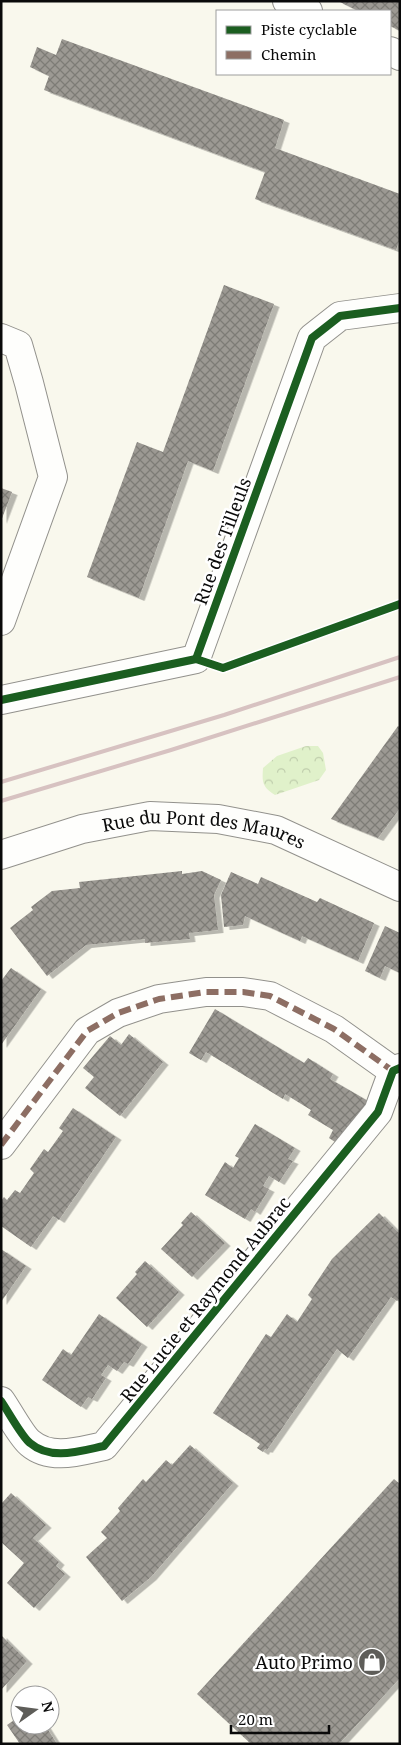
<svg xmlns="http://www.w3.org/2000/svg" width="401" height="1745" font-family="'Noto Serif',serif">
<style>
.park{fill:url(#park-crowns)}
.building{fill:url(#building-cross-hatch);filter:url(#shadow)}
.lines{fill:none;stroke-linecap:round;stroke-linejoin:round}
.minor-casing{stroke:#92918c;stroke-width:30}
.minor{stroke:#fefefc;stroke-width:28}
.rail{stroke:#d7c2c1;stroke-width:4}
.quiet{stroke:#8d6e63;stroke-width:6;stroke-dasharray:12 6;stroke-linecap:butt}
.cycleway-casing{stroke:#fff;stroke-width:11}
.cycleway{stroke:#1b5e20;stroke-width:8}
.labels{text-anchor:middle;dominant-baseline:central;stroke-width:5;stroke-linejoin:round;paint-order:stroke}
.street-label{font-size:18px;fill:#0a0a0a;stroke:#fff}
.poi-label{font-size:18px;fill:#0a0a0a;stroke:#fff;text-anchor:end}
</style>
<defs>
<pattern id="park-crowns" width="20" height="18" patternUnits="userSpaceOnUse" patternTransform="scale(1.25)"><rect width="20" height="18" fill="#e0f1ca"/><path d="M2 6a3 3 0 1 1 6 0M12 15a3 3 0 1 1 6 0" fill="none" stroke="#bfcdac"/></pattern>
<pattern id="building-cross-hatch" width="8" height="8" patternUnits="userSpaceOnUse" patternTransform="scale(1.25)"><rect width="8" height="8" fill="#9c9993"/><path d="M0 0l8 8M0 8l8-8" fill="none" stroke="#7d7b76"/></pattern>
<filter id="shadow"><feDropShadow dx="5.5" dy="3" stdDeviation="0" flood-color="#0004"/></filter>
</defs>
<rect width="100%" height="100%" fill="#f9f8ed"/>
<path class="park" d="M306 746H318L323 753 326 770 319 780 275 795C262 787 262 782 263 768L277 756Z"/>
<g class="building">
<polygon points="338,1 400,1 400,31 390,26 390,11 358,11"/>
<polygon points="62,39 284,120 275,148 400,194 400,239 396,250 255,199 265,172 44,90 49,76 30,67 37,47 56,55"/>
<polygon points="224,285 274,304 213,471 188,461 139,598 87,577 137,442 163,452"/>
<polygon points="1,488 12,492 1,521"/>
<polygon points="398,726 400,727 400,808 378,838 331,819"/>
<polygon points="182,871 182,874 202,871 221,880 214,895 218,930 189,933 190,939 145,943 145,939 86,945 47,976 10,928 33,910 31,907 52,891 80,888 79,882"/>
<polygon points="231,872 258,884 261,877 317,902 320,898 374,923 358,961 302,936 300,941 245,916 243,925 224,927 221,895"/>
<polygon points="385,926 400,933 400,973 385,966 380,978 365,971"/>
<polygon points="11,968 41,989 1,1045 1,981"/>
<polygon points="215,1009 304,1063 308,1058 333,1074 330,1079 368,1101 341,1146 329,1138 333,1130 308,1115 311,1110 285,1094 283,1099 206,1052 201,1060 189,1053"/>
<polygon points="129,1034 163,1062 120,1116 85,1088 94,1077 83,1068 110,1036 121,1045"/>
<polygon points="73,1108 116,1137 59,1220 53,1216 31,1247 1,1226 1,1201 4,1197 7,1200 15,1190 20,1193 34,1173 30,1169 44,1149 48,1152 63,1131 59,1128"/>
<polygon points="255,1124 295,1148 288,1159 293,1161 279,1182 269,1176 263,1186 269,1189 255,1212 251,1209 245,1219 205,1195 225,1162 233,1168 239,1158 235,1156"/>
<polygon points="191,1212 225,1243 192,1277 161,1249 183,1225 181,1223"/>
<polygon points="379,1213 400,1234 400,1298 397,1301 391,1297 348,1358 337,1349 267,1450 265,1449 263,1452 257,1448 260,1444 213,1413 266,1334 271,1337 287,1314 297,1322 312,1299 308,1295 332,1259"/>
<polygon points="1,1249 26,1266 1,1302"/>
<polygon points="145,1261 179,1292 147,1327 116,1298 137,1274 135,1272"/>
<polygon points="99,1314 142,1344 128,1364 124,1362 117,1371 108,1365 101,1375 106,1378 92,1399 88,1397 81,1407 42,1380 63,1349 71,1355"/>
<polygon points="190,1445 233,1483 151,1577 122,1601 86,1557 107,1538 101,1532 120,1511 118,1508 143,1479 146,1482 166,1460 172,1465"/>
<polygon points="394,1479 400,1484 400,1678 339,1744 251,1744 197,1694"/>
<polygon points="11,1493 46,1525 33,1538 59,1562 56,1566 65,1574 34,1608 7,1583 24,1563 1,1542 1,1504"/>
<polygon points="1,1635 27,1661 1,1690"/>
<polygon points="20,1716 20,1725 45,1725 57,1744 20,1744 7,1725"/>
</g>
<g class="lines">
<g class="minor-casing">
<g id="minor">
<polyline points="287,1 308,11"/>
<polyline points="390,51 400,56"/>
<polyline points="1,338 18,345 29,383 53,477 1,621"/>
<polyline points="1,700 196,659 312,338 340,316 400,308"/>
<path id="s1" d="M1 855 82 829 150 816 218 819 276 830 400 887"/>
<polyline points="1,1145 87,1031 118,1013 159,999 206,992 243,992 270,996 334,1029 393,1071"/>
<path d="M1 1401C8 1411 22 1437 30 1443 51 1461 80 1451 104 1446L378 1112 393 1071 400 1068"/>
</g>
</g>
<use href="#minor" class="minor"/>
<g class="rail">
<polyline points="1,782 224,715 400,657"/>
<polyline points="1,801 171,750 400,677"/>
</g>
<polyline class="quiet" points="1,1145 87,1031 118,1013 159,999 206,992 243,992 270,996 334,1029 393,1071 391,1075"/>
<g class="cycleway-casing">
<g id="cycleway">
<polyline points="196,659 312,338 340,316 400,308"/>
<polyline points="196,659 223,668 400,604"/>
<polyline points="1,700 196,659"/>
<path d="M1 1401C8 1411 22 1437 30 1443 51 1461 80 1451 104 1446L378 1112 393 1071 400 1068"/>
</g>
</g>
<use href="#cycleway" class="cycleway"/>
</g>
<defs>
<g id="shop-disc" transform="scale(1.4375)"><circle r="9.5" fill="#5e5d59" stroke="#fff"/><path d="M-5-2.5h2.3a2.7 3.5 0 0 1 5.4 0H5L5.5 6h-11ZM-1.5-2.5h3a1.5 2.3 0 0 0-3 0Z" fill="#fff"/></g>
</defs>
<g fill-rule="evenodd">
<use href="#shop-disc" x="372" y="1662"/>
</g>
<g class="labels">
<g class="street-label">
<text transform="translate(222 541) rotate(-70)">Rue des Tilleuls</text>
<text stroke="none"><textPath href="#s1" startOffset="209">Rue du Pont des Maures</textPath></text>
<text transform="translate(205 1299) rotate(-51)">Rue Lucie et Raymond Aubrac</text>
</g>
<g class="poi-label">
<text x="353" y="1662">Auto Primo</text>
</g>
</g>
<rect width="401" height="1745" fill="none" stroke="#0a0a0a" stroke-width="5"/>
<rect x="216" y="10" width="175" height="65" fill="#ffffff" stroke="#9d9d9d"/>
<rect x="226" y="26" width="25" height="8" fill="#1b5e20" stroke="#9d9d9d"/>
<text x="261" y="35" font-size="15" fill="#0a0a0a">Piste cyclable</text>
<rect x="226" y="51" width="25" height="8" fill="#8d6e63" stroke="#9d9d9d"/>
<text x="261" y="60" font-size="15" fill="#0a0a0a">Chemin</text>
<g transform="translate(35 1710) rotate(76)"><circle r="24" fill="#ffffff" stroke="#9d9d9d"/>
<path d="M0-4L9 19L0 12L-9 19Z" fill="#5e5d59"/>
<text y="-8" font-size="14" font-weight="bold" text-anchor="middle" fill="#0a0a0a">N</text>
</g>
<path d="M231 1725v8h98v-8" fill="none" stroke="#0a0a0a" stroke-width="2.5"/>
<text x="238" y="1725" font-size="15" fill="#0a0a0a" stroke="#ffffff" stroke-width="4" paint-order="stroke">20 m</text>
</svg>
